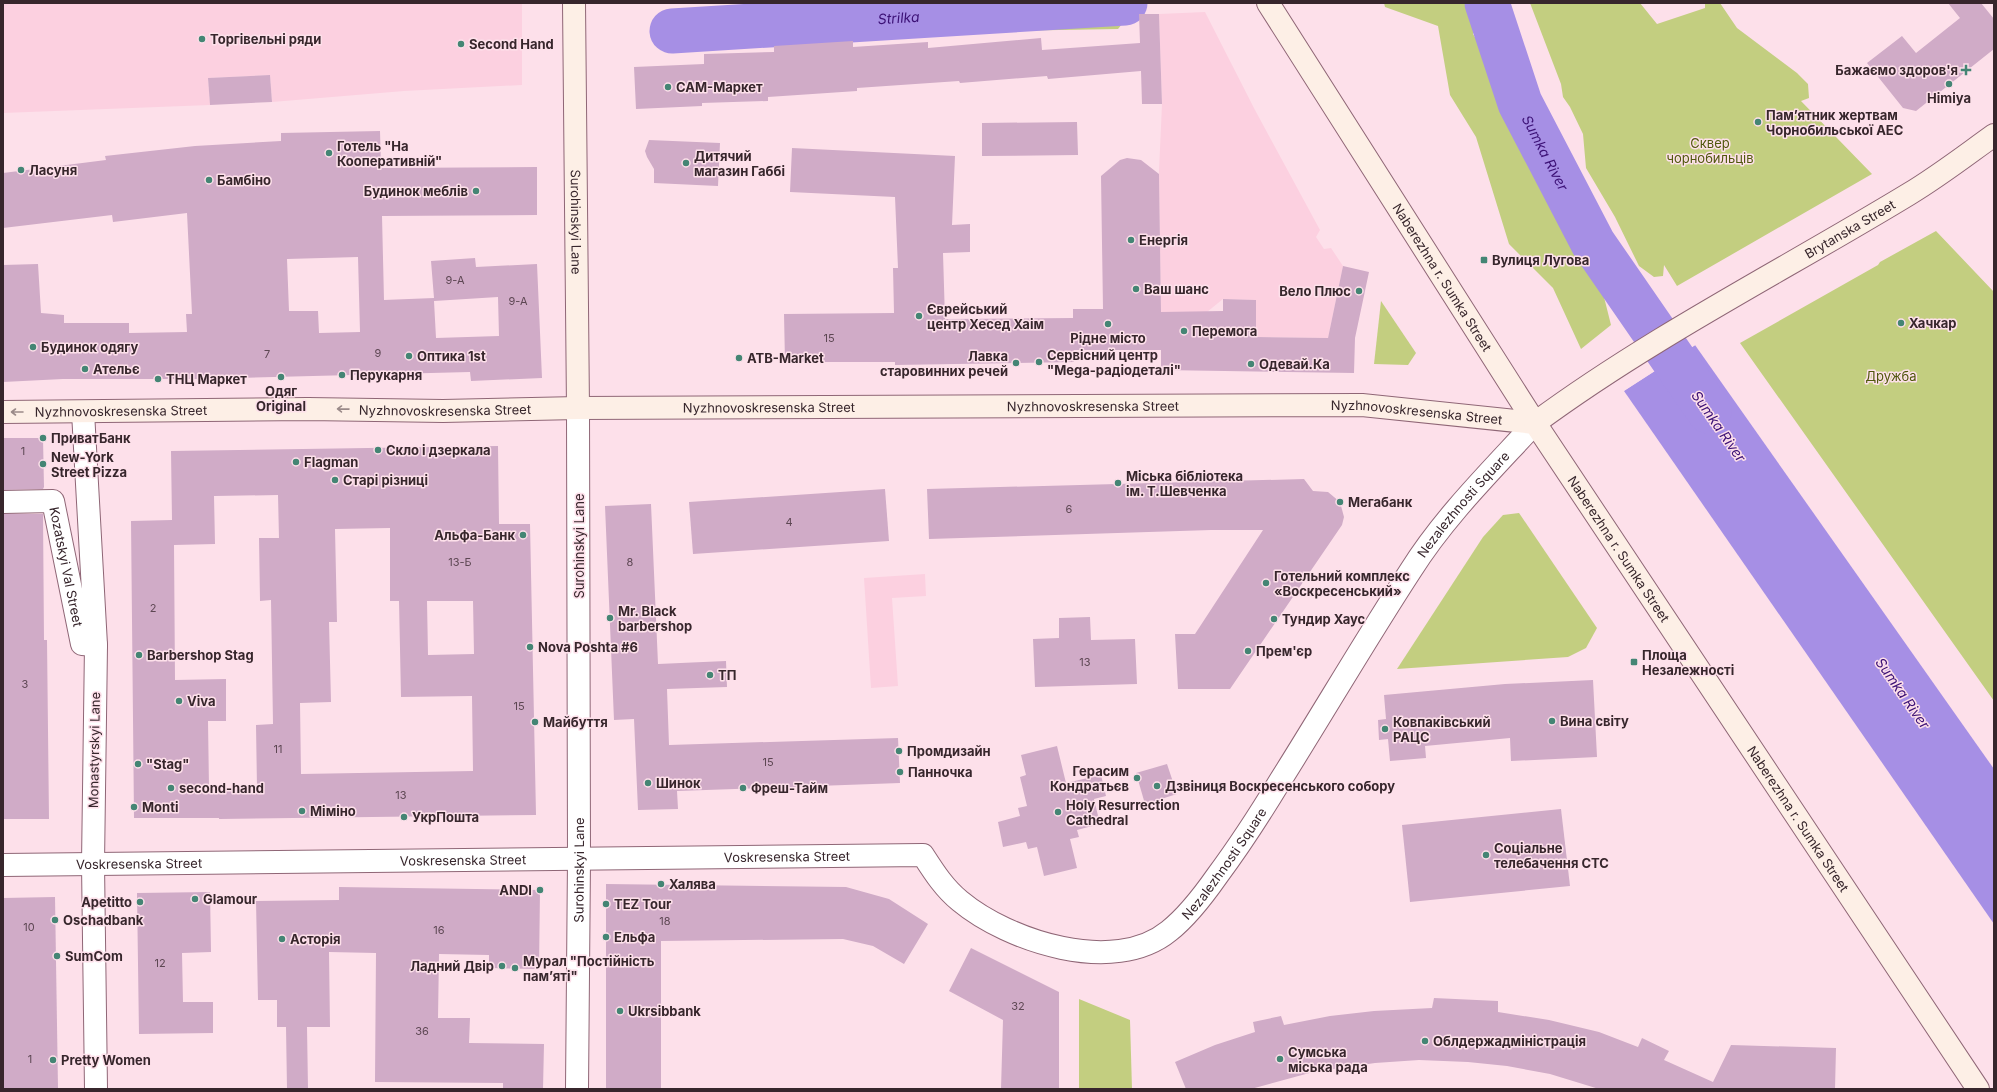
<svg xmlns="http://www.w3.org/2000/svg" width="1997" height="1092" font-family="Inter,sans-serif">
<style>
.built{fill:#fcd0e0}
.green{fill:#c3ce80}
.water{fill:#a68fe5}
.pier{fill:#fde0ea}
.lines{fill:none;stroke-linecap:round;stroke-linejoin:round}
.river{stroke:#a68fe5;stroke-width:45}
.building{fill:#d0abc7;fill-rule:evenodd}
.street-casing{stroke:#8f6676;stroke-width:24}
.secondary-casing{stroke:#8f6676;stroke-width:24}
.street{stroke:#fff;stroke-width:22}
.secondary{stroke:#fdefe6;stroke-width:22}
.oneway{stroke:#9a8a89}
.poi-dot{fill:#448574;stroke:#fde0ea;stroke-width:1.5}
.labels{text-anchor:middle;dominant-baseline:central;stroke-width:3;stroke-linejoin:round;paint-order:stroke}
.number-label{font-size:11px;fill:#5d4753}
.poi-label{font-size:13px;font-weight:bold;fill:#37262c;stroke:#fde0ea;text-anchor:start}
.park-label{font-size:13px;fill:#50570d;stroke:#fde0ea}
.street-label{font-size:13px;fill:#37262c;stroke:#fde0ea}
.water-label{font-size:14px;font-style:italic;fill:#3c1176;stroke:#fde0ea}
</style>
<rect width="100%" height="100%" fill="#fde0ea"/>
<g class="built">
<polygon points="3,3 522,3 522,85 404,91 272,102 270,75 208,78 210,105 3,113"/>
<polygon points="1205,12 1255,110 1320,230 1316,237 1324,249 1331,248 1343,266 1328,338 1256,337 1256,300 1223,299 1207,312 1161,312 1159,171 1162,104 1159,14"/>
<polygon points="925,574 926,596 892,598 898,686 871,688 864,578"/>
</g>
<g class="green">
<polygon points="896,3 1129,3 1130,14 1118,29 886,33"/>
<polygon points="1384,3 1489,3 1473,34 1514,102 1520,140 1570,210 1596,243 1600,281 1611,325 1581,349 1553,288 1509,244 1476,137 1450,95 1438,26 1385,7"/>
<polygon points="1530,3 1640,3 1657,24 1705,8 1705,3 1720,3 1737,28 1797,73 1808,84 1809,98 1801,101 1872,174 1677,286 1664,265 1663,276 1654,277 1639,266 1615,217 1586,168 1583,134 1570,107 1563,97 1561,84"/>
<polygon points="1936,231 1994,292 1994,701 1740,343 1878,265 1880,262"/>
<polygon points="1381,301 1416,353 1408,365 1374,364"/>
<polygon points="1519,513 1597,628 1586,648 1568,657 1397,669 1483,537 1503,515"/>
<polygon points="1079,999 1130,1020 1132,1089 1079,1089"/>
</g>
<polygon class="water" points="1695,345 1994,769 1994,924 1624,391"/>
<polygon class="pier" points="1694,344 1697,344 1622,392 1622,390"/>
<g class="lines">
<g class="river">
<path id="s1" d="M1487 3 1520 103 1593 243 1709 411"/>
<path id="s2" d="M672 31 1125 3"/>
</g>
</g>
<g class="building">
<polygon points="1948,3 1981,3 1994,19 1994,49 1916,111 1903,108 1867,63 1902,36 1916,53 1960,18"/>
<polygon points="1139,14 1159,14 1162,104 1142,104 1141,71 1048,79 1047,76 960,83 959,81 857,88 857,91 768,97 768,101 702,103 702,106 636,109 634,67 704,64 704,54 774,52 774,46 853,41 853,47 928,42 928,48 1041,38 1042,50 1140,43"/>
<polygon points="270,75 272,102 210,105 208,78"/>
<polygon points="1077,122 1078,155 982,156 982,123"/>
<path d="M380 131 381 168 537 167V215L382 216 384 300 434 298 431 261 475 258 476 267 537 264 542 378 471 381 470 372 199 379H63L3 382V265L38 264 41 313 64 315V323H129V333L187 332 186 314H192L187 213 113 222 112 215 3 228V173L106 160 105 156 195 146 281 141V133ZM358 257 360 332 319 333 318 311H289L287 259ZM498 297 499 336 436 338 434 301Z"/>
<polygon points="649,140 720,143 718,186 654,183 654,169 647,157 645,151"/>
<polygon points="792,148 955,156 952,225 970,224 970,252 943,253 945,319 1073,318 1073,309 1103,309 1101,176 1120,160 1127,158 1141,160 1159,174 1161,312 1223,311 1223,299 1256,300 1256,337 1328,338 1343,266 1369,272 1355,338 1354,373 1161,370 1161,350 1074,350 1074,362 895,365 895,362 785,362 784,314 894,313 893,268 898,268 895,197 790,192"/>
<polygon points="3,438 43,438 44,487 43,489 3,490"/>
<path d="M498 446 499 524H530L536 815 219 819V818H134L131 521 172 520 171 451ZM278 495 279 538H259L260 601 271 600 273 724 256 725 257 788H209L208 721H226V679L175 680 174 545 215 544 214 496ZM390 528V601H399L401 697 472 696 473 771 301 774 300 703 331 702 329 622H337L335 529ZM427 601H473L474 654 428 655Z"/>
<polygon points="1304,479 1313,491 1328,492 1340,502 1344,517 1342,525 1230,689 1178,689 1175,634 1195,634 1263,530 1211,530 929,539 927,489"/>
<polygon points="885,489 889,541 693,554 689,502"/>
<polygon points="651,504 658,664 726,661 727,687 667,689 669,745 898,738 900,783 677,791 678,809 638,810 634,719 614,720 605,506"/>
<polygon points="3,514 43,514 44,640 47,640 49,819 3,819"/>
<polygon points="1090,617 1091,640 1135,639 1137,684 1035,687 1033,639 1059,638 1059,618"/>
<polygon points="1593,680 1597,757 1511,761 1510,738 1425,746 1426,758 1390,761 1388,739 1379,740 1378,720 1386,719 1384,695 1505,684"/>
<polygon points="1057,746 1066,783 1101,775 1106,796 1094,799 1100,824 1077,830 1079,837 1070,839 1077,868 1044,876 1037,847 1028,849 1026,842 1003,847 998,822 1020,816 1018,808 1027,806 1020,777 1026,775 1021,755"/>
<polygon points="1167,764 1177,794 1145,804 1136,773"/>
<polygon points="1561,809 1570,886 1410,902 1402,825"/>
<polygon points="606,884 846,887 889,899 928,924 904,964 873,946 843,939 661,941 661,1089 606,1089"/>
<polygon points="339,887 540,890 539,969 489,968 489,955 439,954 438,1018 470,1018 469,1043 544,1044 543,1089 503,1089 503,1083 375,1082 376,953 329,952 330,1027 307,1027 308,1089 287,1089 286,1027 277,1027 277,1000 258,1000 256,901 339,900"/>
<polygon points="210,892 211,952 182,953 183,1002 213,1002 213,1033 139,1034 137,893"/>
<polygon points="55,897 58,1089 3,1089 3,898"/>
<polygon points="971,948 1059,992 1059,1089 1001,1089 1003,1020 949,991"/>
<polygon points="1434,998 1498,1001 1498,1012 1549,1020 1599,1032 1638,1047 1642,1038 1669,1051 1664,1060 1713,1082 1731,1045 1836,1048 1835,1089 1599,1089 1550,1074 1507,1066 1468,1062 1419,1060 1375,1063 1313,1072 1251,1089 1186,1089 1175,1062 1215,1045 1255,1032 1253,1022 1281,1016 1284,1025 1330,1016 1374,1011 1432,1008"/>
</g>
<g class="lines">
<g class="street-casing">
<g id="street">
<polyline points="83,412 96,645 93,864 96,1089"/>
<path id="s3" d="M3 502 53 501 82 644 96 645"/>
<path id="s4" d="M3 865 923 855C934 872 944 888 960 901 1008 941 1114 976 1169 931 1188 916 1203 896 1217 876 1240 845 1260 814 1280 781 1324 711 1366 639 1411 570 1445 516 1492 470 1535 423"/>
<path id="s5" d="M577 1089 579 859 578 408"/>
</g>
</g>
<g class="secondary-casing">
<g id="secondary">
<path id="s6" d="M574 3 578 408"/>
<path id="s7" d="M1268 3 1535 423 1978 1089"/>
<path id="s8" d="M3 412 308 409 443 411 578 408 1362 405 1535 423"/>
<path id="s9" d="M1535 423C1653 336 1784 270 1909 194 1939 176 1966 155 1994 135"/>
</g>
</g>
<use href="#street" class="street"/>
<use href="#secondary" class="secondary"/>
</g>
<defs><path id="oneway-shaft" d="M-6 0H5M1.5-3L5.5 0L1.5 3" fill="none" stroke-width="1.6" stroke-linecap="round" stroke-linejoin="round"/></defs>
<g class="oneway">
<use href="#oneway-shaft" transform="translate(343 409) rotate(-179)"/>
<use href="#oneway-shaft" transform="translate(17 412) rotate(180)"/>
</g>
<g class="poi-dot">
<circle cx="202" cy="39" r="4"/>
<circle cx="461" cy="44" r="4"/>
<path d="M1964 64h4v4h4v4h-4v4h-4v-4h-4v-4h4z"/>
<circle cx="1949" cy="84" r="4"/>
<circle cx="668" cy="87" r="4"/>
<circle cx="1758" cy="122" r="4"/>
<circle cx="329" cy="153" r="4"/>
<circle cx="686" cy="163" r="4"/>
<circle cx="21" cy="170" r="4"/>
<circle cx="209" cy="180" r="4"/>
<circle cx="476" cy="191" r="4"/>
<circle cx="1131" cy="240" r="4"/>
<rect x="1480" y="256" width="8" height="8" rx="2"/>
<circle cx="1136" cy="289" r="4"/>
<circle cx="1359" cy="291" r="4"/>
<circle cx="919" cy="316" r="4"/>
<circle cx="1901" cy="323" r="4"/>
<circle cx="1108" cy="324" r="4"/>
<circle cx="1184" cy="331" r="4"/>
<circle cx="33" cy="347" r="4"/>
<circle cx="409" cy="356" r="4"/>
<circle cx="739" cy="358" r="4"/>
<circle cx="1039" cy="362" r="4"/>
<circle cx="1016" cy="363" r="4"/>
<circle cx="1251" cy="364" r="4"/>
<circle cx="85" cy="369" r="4"/>
<circle cx="342" cy="375" r="4"/>
<circle cx="281" cy="377" r="4"/>
<circle cx="158" cy="379" r="4"/>
<circle cx="43" cy="438" r="4"/>
<circle cx="378" cy="450" r="4"/>
<circle cx="296" cy="462" r="4"/>
<circle cx="43" cy="464" r="4"/>
<circle cx="335" cy="480" r="4"/>
<circle cx="1118" cy="483" r="4"/>
<circle cx="1340" cy="502" r="4"/>
<circle cx="523" cy="535" r="4"/>
<circle cx="1266" cy="583" r="4"/>
<circle cx="610" cy="618" r="4"/>
<circle cx="1274" cy="619" r="4"/>
<circle cx="530" cy="647" r="4"/>
<circle cx="1248" cy="651" r="4"/>
<circle cx="139" cy="655" r="4"/>
<rect x="1630" y="658" width="8" height="8" rx="2"/>
<circle cx="710" cy="675" r="4"/>
<circle cx="179" cy="701" r="4"/>
<circle cx="1552" cy="721" r="4"/>
<circle cx="535" cy="722" r="4"/>
<circle cx="1385" cy="729" r="4"/>
<circle cx="899" cy="751" r="4"/>
<circle cx="138" cy="764" r="4"/>
<circle cx="900" cy="772" r="4"/>
<circle cx="1137" cy="778" r="4"/>
<circle cx="648" cy="783" r="4"/>
<circle cx="1157" cy="786" r="4"/>
<circle cx="171" cy="788" r="4"/>
<circle cx="743" cy="788" r="4"/>
<circle cx="134" cy="807" r="4"/>
<circle cx="302" cy="811" r="4"/>
<circle cx="1058" cy="812" r="4"/>
<circle cx="404" cy="817" r="4"/>
<circle cx="1486" cy="855" r="4"/>
<circle cx="661" cy="884" r="4"/>
<circle cx="540" cy="890" r="4"/>
<circle cx="195" cy="899" r="4"/>
<circle cx="140" cy="902" r="4"/>
<circle cx="606" cy="904" r="4"/>
<circle cx="55" cy="920" r="4"/>
<circle cx="606" cy="937" r="4"/>
<circle cx="282" cy="939" r="4"/>
<circle cx="57" cy="956" r="4"/>
<circle cx="502" cy="966" r="4"/>
<circle cx="515" cy="968" r="4"/>
<circle cx="620" cy="1011" r="4"/>
<circle cx="1425" cy="1041" r="4"/>
<circle cx="1280" cy="1059" r="4"/>
<circle cx="53" cy="1060" r="4"/>
</g>
<g class="labels">
<g class="number-label">
<text x="455" y="280">9-А</text>
<text x="518" y="301">9-А</text>
<text x="829" y="338">15</text>
<text x="378" y="353">9</text>
<text x="267" y="354">7</text>
<text x="23" y="451">1</text>
<text x="1069" y="509">6</text>
<text x="789" y="522">4</text>
<text x="460" y="562">13-Б</text>
<text x="630" y="562">8</text>
<text x="153" y="608">2</text>
<text x="1085" y="662">13</text>
<text x="25" y="684">3</text>
<text x="519" y="706">15</text>
<text x="278" y="749">11</text>
<text x="768" y="762">15</text>
<text x="401" y="795">13</text>
<text x="665" y="921">18</text>
<text x="29" y="927">10</text>
<text x="439" y="930">16</text>
<text x="160" y="963">12</text>
<text x="1018" y="1006">32</text>
<text x="422" y="1031">36</text>
<text x="30" y="1059">1</text>
</g>
<g class="poi-label">
<text x="210" y="39">Торгівельні ряди</text>
<text x="469" y="44">Second Hand</text>
<text x="1958" y="70" text-anchor="end">Бажаємо здоров'я</text>
<text x="676" y="87">САМ-Маркет</text>
<text x="1949" y="98" text-anchor="middle">Himiya</text>
<text x="1766" y="115">Пам’ятник жертвам<tspan x="1766" dy="15">Чорнобильської АЕС</tspan></text>
<text x="337" y="146">Готель "На<tspan x="337" dy="15">Кооперативній"</tspan></text>
<text x="694" y="156">Дитячий<tspan x="694" dy="15">магазин Габбі</tspan></text>
<text x="29" y="170">Ласуня</text>
<text x="217" y="180">Бамбіно</text>
<text x="468" y="191" text-anchor="end">Будинок меблів</text>
<text x="1139" y="240">Енергія</text>
<text x="1492" y="260">Вулиця Лугова</text>
<text x="1144" y="289">Ваш шанс</text>
<text x="1351" y="291" text-anchor="end">Вело Плюс</text>
<text x="927" y="309">Єврейський<tspan x="927" dy="15">центр Хесед Хаім</tspan></text>
<text x="1909" y="323">Хачкар</text>
<text x="1192" y="331">Перемога</text>
<text x="1108" y="338" text-anchor="middle">Рідне місто</text>
<text x="41" y="347">Будинок одягу</text>
<text x="1047" y="355">Сервісний центр<tspan x="1047" dy="15">"Mega-радіодеталі"</tspan></text>
<text x="417" y="356">Оптика 1st</text>
<text x="1008" y="356" text-anchor="end">Лавка<tspan x="1008" dy="15">старовинних речей</tspan></text>
<text x="747" y="358">ATB-Market</text>
<text x="1259" y="364">Одевай.Ка</text>
<text x="93" y="369">Ательє</text>
<text x="350" y="375">Перукарня</text>
<text x="166" y="379">ТНЦ Маркет</text>
<text x="281" y="391" text-anchor="middle">Одяг<tspan x="281" dy="15">Original</tspan></text>
<text x="51" y="438">ПриватБанк</text>
<text x="386" y="450">Скло і дзеркала</text>
<text x="51" y="457">New-York<tspan x="51" dy="15">Street Pizza</tspan></text>
<text x="304" y="462">Flagman</text>
<text x="1126" y="476">Міська бібліотека<tspan x="1126" dy="15">ім. Т.Шевченка</tspan></text>
<text x="343" y="480">Старі різниці</text>
<text x="1348" y="502">Мегабанк</text>
<text x="515" y="535" text-anchor="end">Альфа-Банк</text>
<text x="1274" y="576">Готельний комплекс<tspan x="1274" dy="15">«Воскресенський»</tspan></text>
<text x="618" y="611">Mr. Black<tspan x="618" dy="15">barbershop</tspan></text>
<text x="1282" y="619">Тундир Хаус</text>
<text x="538" y="647">Nova Poshta #6</text>
<text x="1256" y="651">Прем'єр</text>
<text x="147" y="655">Barbershop Stag</text>
<text x="1642" y="655">Площа<tspan x="1642" dy="15">Незалежності</tspan></text>
<text x="718" y="675">ТП</text>
<text x="187" y="701">Viva</text>
<text x="1560" y="721">Вина світу</text>
<text x="543" y="722">Майбуття</text>
<text x="1393" y="722">Ковпаківський<tspan x="1393" dy="15">РАЦС</tspan></text>
<text x="907" y="751">Промдизайн</text>
<text x="146" y="764">"Stag"</text>
<text x="1129" y="771" text-anchor="end">Герасим<tspan x="1129" dy="15">Кондратьєв</tspan></text>
<text x="908" y="772">Панночка</text>
<text x="656" y="783">Шинок</text>
<text x="1165" y="786">Дзвіниця Воскресенського собору</text>
<text x="179" y="788">second-hand</text>
<text x="751" y="788">Фреш-Тайм</text>
<text x="1066" y="805">Holy Resurrection<tspan x="1066" dy="15">Cathedral</tspan></text>
<text x="142" y="807">Monti</text>
<text x="310" y="811">Міміно</text>
<text x="412" y="817">УкрПошта</text>
<text x="1494" y="848">Соціальне<tspan x="1494" dy="15">телебачення СТС</tspan></text>
<text x="669" y="884">Халява</text>
<text x="532" y="890" text-anchor="end">ANDI</text>
<text x="203" y="899">Glamour</text>
<text x="132" y="902" text-anchor="end">Apetitto</text>
<text x="614" y="904">TEZ Tour</text>
<text x="63" y="920">Oschadbank</text>
<text x="614" y="937">Ельфа</text>
<text x="290" y="939">Асторія</text>
<text x="65" y="956">SumCom</text>
<text x="523" y="961">Мурал "Постійність<tspan x="523" dy="15">пам’яті"</tspan></text>
<text x="494" y="966" text-anchor="end">Ладний Двір</text>
<text x="628" y="1011">Ukrsibbank</text>
<text x="1433" y="1041">Облдержадміністрація</text>
<text x="1288" y="1052">Сумська<tspan x="1288" dy="15">міська рада</tspan></text>
<text x="61" y="1060">Pretty Women</text>
</g>
<g class="park-label">
<text x="1710" y="143">Сквер<tspan x="1710" dy="15">чорнобильців</tspan></text>
<text x="1891" y="376">Дружба</text>
</g>
<g class="street-label">
<text stroke="none"><textPath href="#s6" startOffset="219">Surohinskyi Lane</textPath></text>
<text stroke="none"><textPath href="#s9" startOffset="370">Brytanska Street</textPath></text>
<text stroke="none"><textPath href="#s7" startOffset="325">Naberezhna r. Sumka Street</textPath></text>
<text stroke="none"><textPath href="#s8" startOffset="1090">Nyzhnovoskresenska Street</textPath></text>
<text stroke="none"><textPath href="#s8" startOffset="766">Nyzhnovoskresenska Street</textPath></text>
<text stroke="none"><textPath href="#s8" startOffset="442">Nyzhnovoskresenska Street</textPath></text>
<text stroke="none"><textPath href="#s8" startOffset="118">Nyzhnovoskresenska Street</textPath></text>
<text stroke="none"><textPath href="#s8" startOffset="1414">Nyzhnovoskresenska Street</textPath></text>
<text stroke="none"><textPath href="#s4" startOffset="1724">Nezalezhnosti Square</textPath></text>
<text transform="translate(579 546) rotate(-90)">Surohinskyi Lane</text>
<text stroke="none"><textPath href="#s7" startOffset="649">Naberezhna r. Sumka Street</textPath></text>
<text stroke="none"><textPath href="#s3" startOffset="117">Kozatskyi Val Street</textPath></text>
<text transform="translate(94 750) rotate(-89)">Monastyrskyi Lane</text>
<text stroke="none"><textPath href="#s7" startOffset="973">Naberezhna r. Sumka Street</textPath></text>
<text stroke="none"><textPath href="#s4" startOffset="784">Voskresenska Street</textPath></text>
<text stroke="none"><textPath href="#s4" startOffset="460">Voskresenska Street</textPath></text>
<text stroke="none"><textPath href="#s4" startOffset="1292">Nezalezhnosti Square</textPath></text>
<text stroke="none"><textPath href="#s4" startOffset="136">Voskresenska Street</textPath></text>
<text stroke="none"><textPath href="#s5" startOffset="219">Surohinskyi Lane</textPath></text>
</g>
<g class="water-label">
<text stroke="none"><textPath href="#s2" startOffset="227">Strilka</textPath></text>
<text stroke="none"><textPath href="#s1" startOffset="161">Sumka River</textPath></text>
<text transform="translate(1719 426) rotate(55)">Sumka River</text>
<text transform="translate(1903 693) rotate(55)">Sumka River</text>
</g>
</g>
<rect width="1997" height="1092" fill="none" stroke="#37262c" stroke-width="8"/>
</svg>
